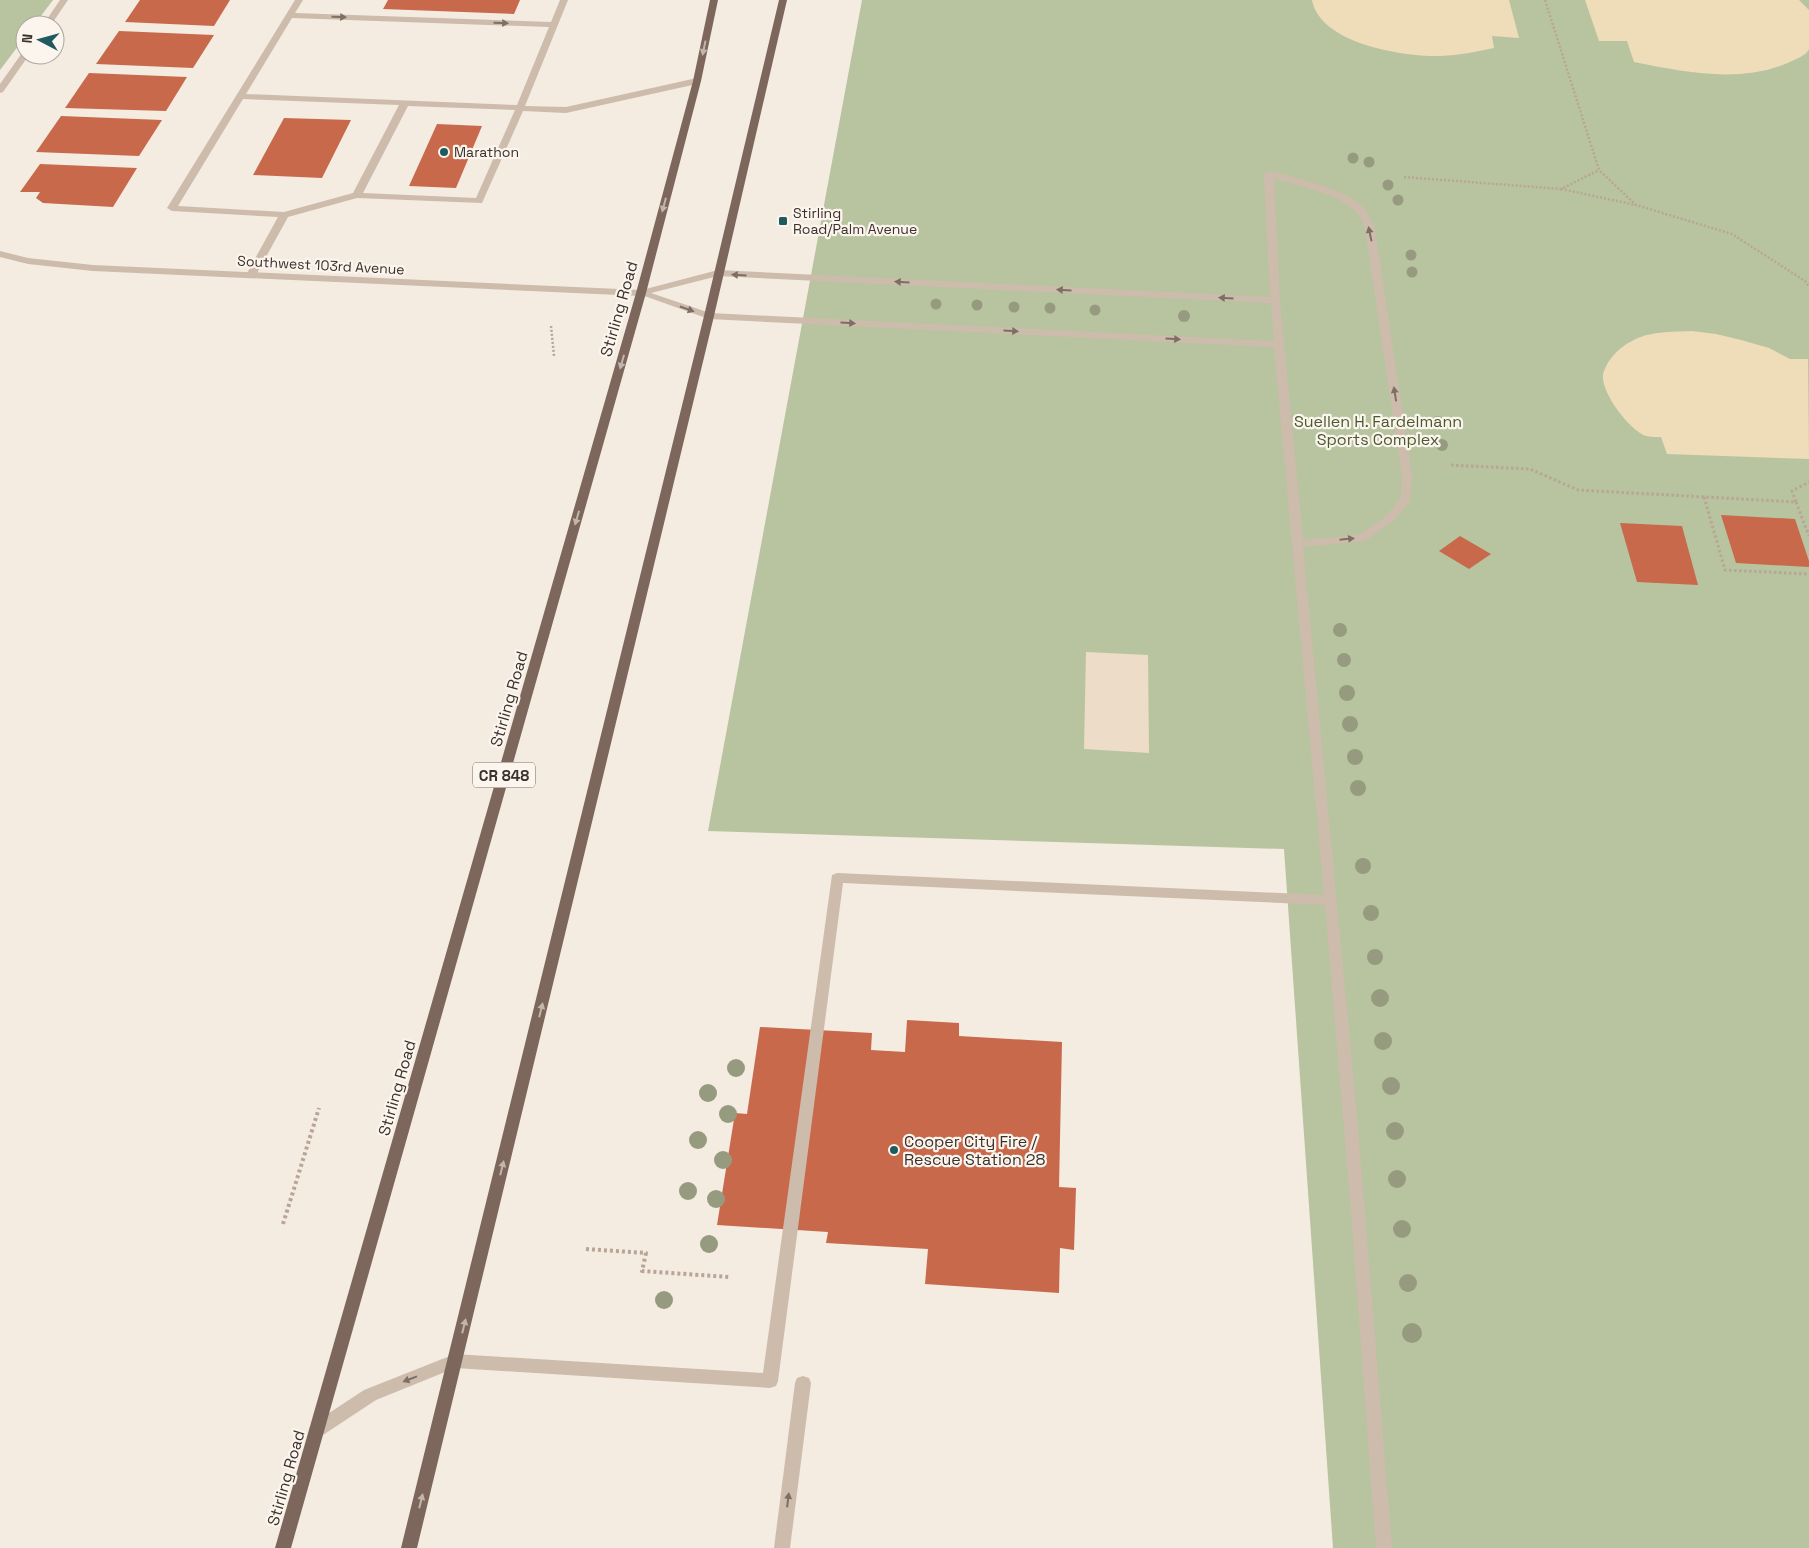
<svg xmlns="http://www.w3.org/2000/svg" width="1809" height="1548" font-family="'Space Grotesk',sans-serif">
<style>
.green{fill:#b8c4a0}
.sand{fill:#efdcb8}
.plaza{fill:#ecdcc8}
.building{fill:#c8694b}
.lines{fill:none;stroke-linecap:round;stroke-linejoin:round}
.path-far2{stroke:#b9a596;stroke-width:2.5;stroke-dasharray:2 2;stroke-linecap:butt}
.path-far1{stroke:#b9a596;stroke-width:3;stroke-dasharray:2.5 2.5;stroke-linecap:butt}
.path{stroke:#b9a596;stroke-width:4;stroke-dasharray:3 3;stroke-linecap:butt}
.service{fill:#cdbbac;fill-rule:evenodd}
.minor{fill:#cdbbac;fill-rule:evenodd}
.primary{fill:#7d675c;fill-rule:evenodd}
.tree{fill:#969b7f}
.oneway{fill:#7d6f65}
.oneway2{fill:#c2b5ac}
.poi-dot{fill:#1f5a5e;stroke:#fbf5ee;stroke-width:2}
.labels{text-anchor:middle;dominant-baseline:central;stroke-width:4.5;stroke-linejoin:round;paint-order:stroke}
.far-poi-label{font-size:14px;fill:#3b302b;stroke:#fbf5ee;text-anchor:start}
.far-street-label{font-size:14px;fill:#3b302b;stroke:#fbf5ee}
.shield{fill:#fbf5ee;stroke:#756b66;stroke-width:1}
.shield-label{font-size:15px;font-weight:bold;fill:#3b302b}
.street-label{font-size:16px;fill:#3b302b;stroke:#fbf5ee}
.park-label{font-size:16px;fill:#4a5a2e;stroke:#fbf5ee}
.poi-label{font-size:16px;fill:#3b302b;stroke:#fbf5ee;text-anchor:start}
</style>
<rect width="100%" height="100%" fill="#f4ebe1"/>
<g class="green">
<polygon points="0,0 53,0 34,25 25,25 25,37 0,70"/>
<polygon points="862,0 1809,0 1809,1548 1333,1548 1284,849 708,831"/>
</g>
<g class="sand">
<path d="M1312 0H1509L1519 38 1492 36 1494 48C1476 52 1459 55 1441 56 1404 57 1320 44 1312 0Z"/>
<path d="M1585 0H1799L1809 10C1809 19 1809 41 1809 49 1807 55 1796 59 1790 62 1741 84 1685 72 1634 62L1627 41H1599Z"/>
<path d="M1692 331 1716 334 1741 340 1769 348 1790 359H1808L1809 459 1667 454 1661 437C1657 437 1650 437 1646 436 1630 431 1601 393 1603 375 1606 361 1619 347 1632 341 1649 331 1672 332 1692 331Z"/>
</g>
<polygon class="plaza" points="1086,652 1148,655 1149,753 1084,749"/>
<g class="building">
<polygon points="140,0 230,0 214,26 125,22"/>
<polygon points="388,0 520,0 514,14 383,9"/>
<polygon points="119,31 214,35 193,68 96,64"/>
<polygon points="89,73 187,77 166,111 65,108"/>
<polygon points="61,116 162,120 139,156 36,152"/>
<polygon points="284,118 351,120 322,178 253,175"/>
<polygon points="437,124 482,126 456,188 409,186"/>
<polygon points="40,164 137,168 113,207 43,203 36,198 40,192 20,192"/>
<polygon points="1721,515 1795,519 1809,561 1809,567 1736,563"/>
<polygon points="1620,523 1682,526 1698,585 1637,582"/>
<polygon points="1460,536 1491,554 1469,569 1439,551"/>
<polygon points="907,1020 959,1023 959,1036 1062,1042 1059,1187 1076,1188 1074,1250 1060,1248 1059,1293 925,1284 928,1249 826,1243 828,1232 717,1225 735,1113 747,1114 760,1027 872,1033 871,1050 905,1052"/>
</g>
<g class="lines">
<g class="path-far2">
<polyline points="1545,0 1599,170 1636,205 1732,234 1805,281 1809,287"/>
<polyline points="1404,177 1561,189 1599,170"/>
<polyline points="1561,189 1636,205"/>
<polyline points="551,326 554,356"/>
</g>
<g class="path-far1">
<polyline points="1451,465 1530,469 1578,490 1796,502 1792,491 1809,482"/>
<polyline points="1704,497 1725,570 1809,574"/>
<polyline points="1796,502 1809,536"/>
</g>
<g class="path">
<polyline points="283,1224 319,1108"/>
<polyline points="586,1249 646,1253 642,1271 729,1277"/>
</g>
<g class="service">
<path d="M295 0H303L295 13 551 22 560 0H568L525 106 566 107 697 78 701 81 697 84 566 113 523 111 482 203 357 198 288 217 256 275 251 278 246 275 278 217 172 211 167 208ZM292 18 549 27 517 105 246 94ZM243 99 399 105 353 193 284 212 178 206ZM408 106 515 110 476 198 363 193Z"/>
<path d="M1269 171C1296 178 1344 188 1364 208 1369 214 1372 222 1375 229L1412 476 1410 501 1393 521 1365 541 1303 547 1357 1116 1392 1548H1376L1352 1224 1325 905 843 883 778 1381 776 1386 770 1388 455 1368 376 1400 323 1435 317 1438 311 1435 309 1430 311 1425 364 1390 455 1354 763 1373 832 875 837 873 1324 895 1274 347 709 319 636 293 638 291 718 270 1270 297 1264 174ZM1274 178C1298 186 1338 193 1356 212 1361 216 1363 223 1365 229L1402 476 1401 498 1385 517 1358 535 1303 540 1280 302ZM718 276 1271 303 1274 341 710 313 651 293Z"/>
<polygon points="803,1376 809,1378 811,1383 790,1548 774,1548 795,1383 797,1378"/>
</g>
<g class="minor">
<polygon points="60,0 68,0 51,25 43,25"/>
<polygon points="25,52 25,55 29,55 3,92 0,93 0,84 22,53"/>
<polygon points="0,251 28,258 93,265 641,290 646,293 641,296 93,271 28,264 0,257"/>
</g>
<g class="primary">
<polygon points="710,0 718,0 701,81 646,293 291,1548 275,1548 636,293 693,81"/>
<polygon points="779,0 787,0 714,316 417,1548 401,1548 704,316"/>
</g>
</g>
<g class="tree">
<circle cx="1353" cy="158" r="5.5"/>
<circle cx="1369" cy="162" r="5.5"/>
<circle cx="1388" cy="185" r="5.5"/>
<circle cx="1398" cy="200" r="5.5"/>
<circle cx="1411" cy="255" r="5.5"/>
<circle cx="1412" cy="272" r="5.5"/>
<circle cx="936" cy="304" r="5.5"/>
<circle cx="977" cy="305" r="5.5"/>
<circle cx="1014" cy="307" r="5.5"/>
<circle cx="1050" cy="308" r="5.5"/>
<circle cx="1095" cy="310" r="5.5"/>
<circle cx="1184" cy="316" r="6"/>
<circle cx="1438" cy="422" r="6"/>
<circle cx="1442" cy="445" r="6"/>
<circle cx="1340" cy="630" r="7"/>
<circle cx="1344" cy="660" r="7"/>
<circle cx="1347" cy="693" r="8"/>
<circle cx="1350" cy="724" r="8"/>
<circle cx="1355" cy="757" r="8"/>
<circle cx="1358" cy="788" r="8"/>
<circle cx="1363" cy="866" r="8"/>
<circle cx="1371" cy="913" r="8"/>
<circle cx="1375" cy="957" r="8"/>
<circle cx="1380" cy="998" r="9"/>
<circle cx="1383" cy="1041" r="9"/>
<circle cx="736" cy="1068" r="9"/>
<circle cx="1391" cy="1086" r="9"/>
<circle cx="708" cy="1093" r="9"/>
<circle cx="728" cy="1114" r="9"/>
<circle cx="1395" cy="1131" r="9"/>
<circle cx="698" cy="1140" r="9"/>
<circle cx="723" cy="1160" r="9"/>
<circle cx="1397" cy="1179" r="9"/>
<circle cx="688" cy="1191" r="9"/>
<circle cx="716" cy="1199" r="9"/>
<circle cx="1402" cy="1229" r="9"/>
<circle cx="709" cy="1244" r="9"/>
<circle cx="1408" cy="1283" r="9"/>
<circle cx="664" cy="1300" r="9"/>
<circle cx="1412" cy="1333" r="10"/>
</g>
<defs><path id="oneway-solid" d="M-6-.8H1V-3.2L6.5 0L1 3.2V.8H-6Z" transform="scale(1.25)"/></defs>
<g class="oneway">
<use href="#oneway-solid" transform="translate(339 17) rotate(2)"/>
<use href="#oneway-solid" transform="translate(501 23) rotate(2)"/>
<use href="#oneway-solid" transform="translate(1370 234) rotate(-102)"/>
<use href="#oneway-solid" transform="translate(739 275) rotate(-177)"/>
<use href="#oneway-solid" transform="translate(902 282) rotate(-177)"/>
<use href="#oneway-solid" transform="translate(1064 290) rotate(-177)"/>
<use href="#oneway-solid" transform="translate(1226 298) rotate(-177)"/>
<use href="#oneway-solid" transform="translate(687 309) rotate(19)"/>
<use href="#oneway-solid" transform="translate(848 323) rotate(3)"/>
<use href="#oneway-solid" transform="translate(1011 331) rotate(3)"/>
<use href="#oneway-solid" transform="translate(1173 339) rotate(3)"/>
<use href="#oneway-solid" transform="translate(1395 394) rotate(-99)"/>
<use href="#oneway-solid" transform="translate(1347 539) rotate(-6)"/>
<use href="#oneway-solid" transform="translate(410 1379) rotate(159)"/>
<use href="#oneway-solid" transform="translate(788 1500) rotate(-83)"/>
</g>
<g class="oneway2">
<use href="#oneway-solid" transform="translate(704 48) rotate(102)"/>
<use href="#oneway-solid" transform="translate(664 205) rotate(105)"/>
<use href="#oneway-solid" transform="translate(622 362) rotate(106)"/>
<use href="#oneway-solid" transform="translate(577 518) rotate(106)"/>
<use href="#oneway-solid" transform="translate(541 1010) rotate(-76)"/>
<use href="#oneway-solid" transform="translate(502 1168) rotate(-76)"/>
<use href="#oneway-solid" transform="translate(464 1326) rotate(-76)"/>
<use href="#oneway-solid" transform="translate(421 1501) rotate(-76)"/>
</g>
<g class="poi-dot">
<circle cx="444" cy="152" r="5"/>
<rect x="778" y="216" width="10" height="10" rx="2.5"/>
<circle cx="894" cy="1150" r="5"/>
</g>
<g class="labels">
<g class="far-poi-label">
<text x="454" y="152">Marathon</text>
<text x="793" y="213">Stirling<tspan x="793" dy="16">Road/Palm Avenue</tspan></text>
</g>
<g class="far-street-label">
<text transform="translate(321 265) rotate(3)">Southwest 103rd Avenue</text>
</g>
<rect class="shield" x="473" y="762.5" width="62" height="25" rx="4"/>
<g class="shield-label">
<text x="504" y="775">CR 848</text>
</g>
<g class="street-label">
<text transform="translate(619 309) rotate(-74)">Stirling Road</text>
<text transform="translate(509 699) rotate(-74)">Stirling Road</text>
<text transform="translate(397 1088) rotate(-74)">Stirling Road</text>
<text transform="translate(286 1478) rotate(-74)">Stirling Road</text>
</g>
<g class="park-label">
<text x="1378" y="421">Suellen H. Fardelmann<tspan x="1378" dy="18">Sports Complex</tspan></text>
</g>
<g class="poi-label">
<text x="904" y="1141">Cooper City Fire /<tspan x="904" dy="18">Rescue Station 28</tspan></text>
</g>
</g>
<g transform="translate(40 40) rotate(276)"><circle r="24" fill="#fbf5ee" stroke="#aea6a0"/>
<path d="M0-4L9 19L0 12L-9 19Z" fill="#1f5a5e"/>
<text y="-8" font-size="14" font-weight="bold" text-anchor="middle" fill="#3b302b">N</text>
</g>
</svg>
